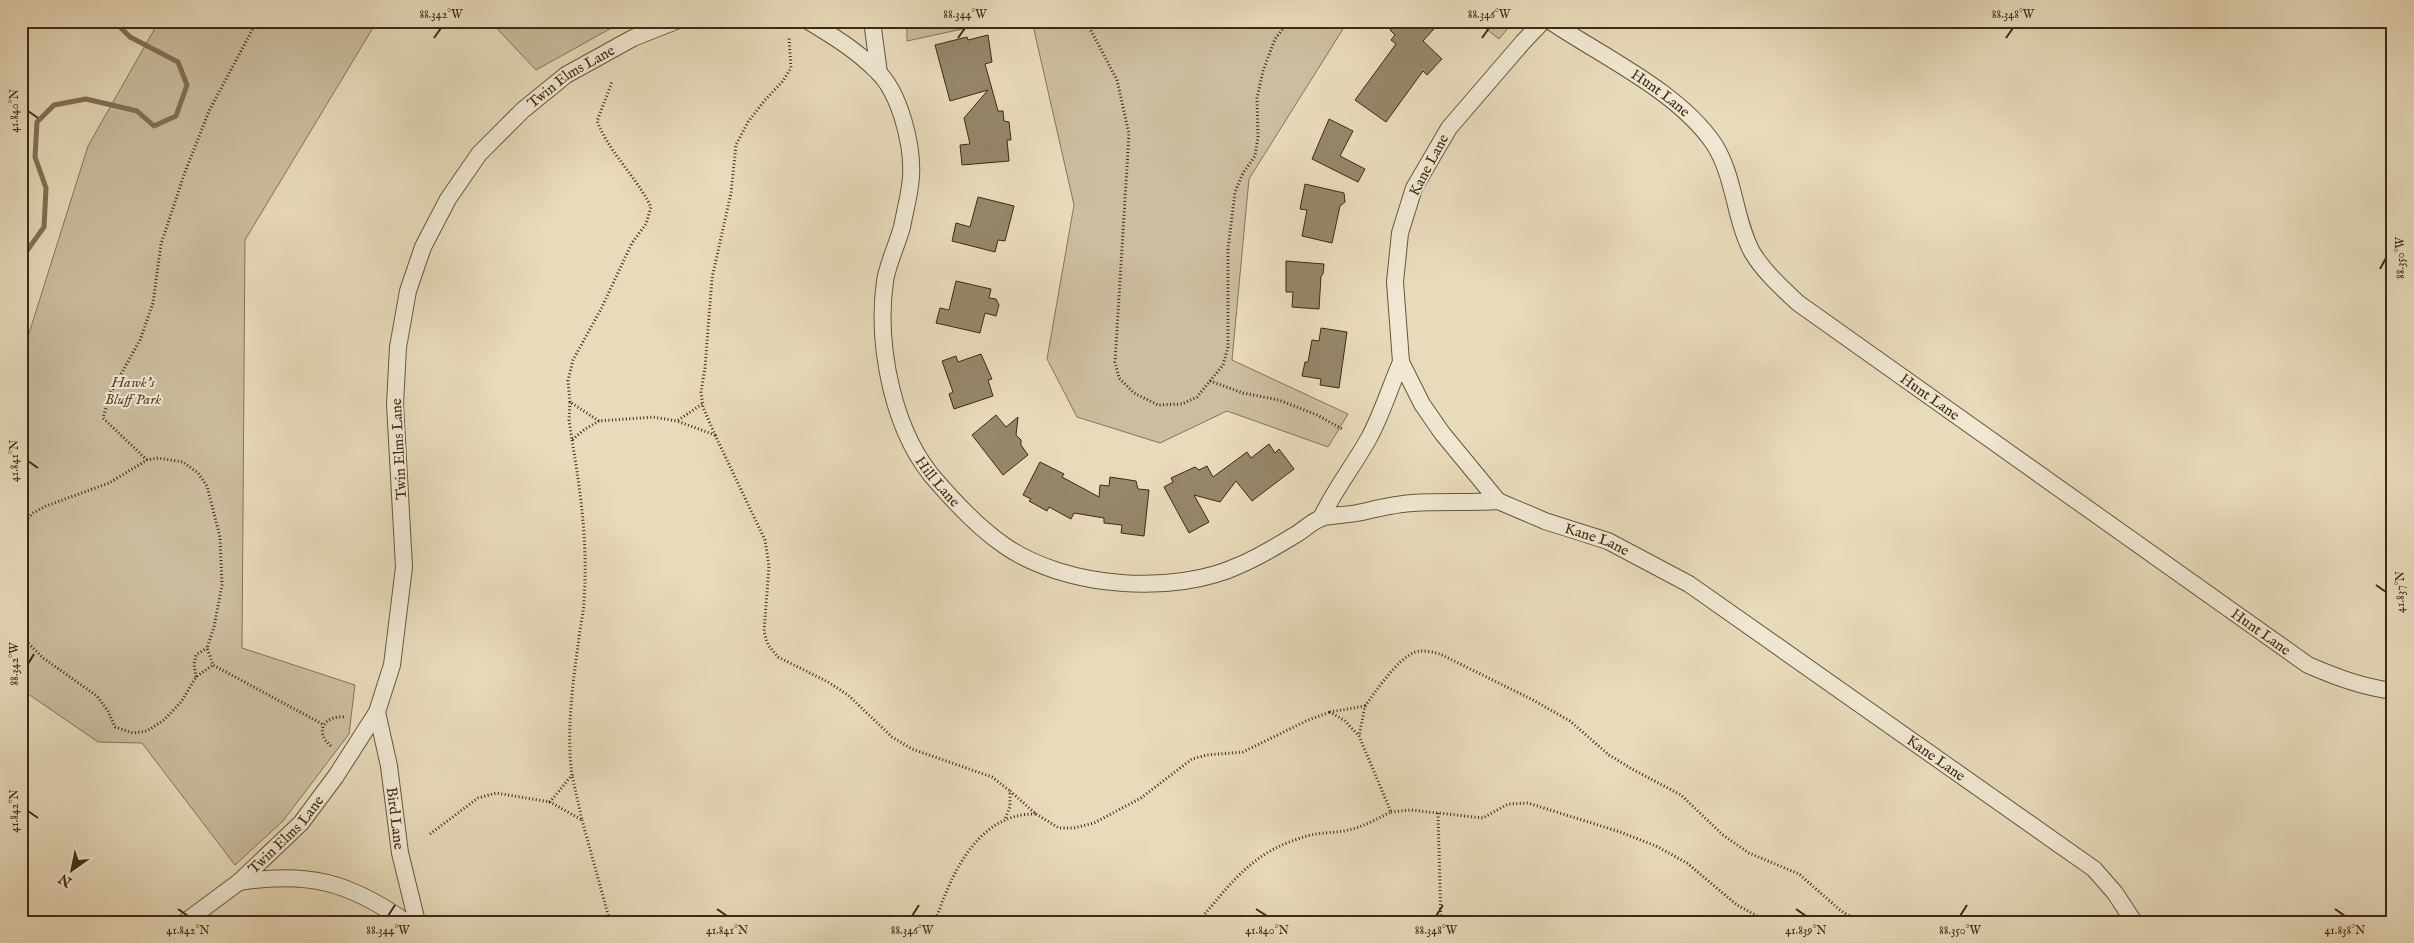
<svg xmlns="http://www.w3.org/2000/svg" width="2414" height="943" font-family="'IM FELL English',serif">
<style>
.green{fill:#cbbd9f;stroke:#84745a}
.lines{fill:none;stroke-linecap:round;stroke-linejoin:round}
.stream{stroke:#807156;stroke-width:5}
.building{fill:#95876b;stroke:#3c2b14}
.minor-casing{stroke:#67573e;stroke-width:18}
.path{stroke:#3c2b14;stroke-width:3;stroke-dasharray:1 2.5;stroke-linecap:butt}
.minor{stroke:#f0e8d3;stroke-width:16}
.ticks{fill:none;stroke:#3c2b14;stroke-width:2}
.labels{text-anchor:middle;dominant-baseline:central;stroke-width:4;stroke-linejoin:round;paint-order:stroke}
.street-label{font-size:15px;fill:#3c2b14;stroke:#f0e8d3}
.park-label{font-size:15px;font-style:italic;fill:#594830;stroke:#f0e8d3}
.neatline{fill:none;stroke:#3c2b14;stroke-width:2}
.ticks-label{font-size:12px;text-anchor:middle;fill:#3c2b14}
</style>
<rect width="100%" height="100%" fill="#e8dbbb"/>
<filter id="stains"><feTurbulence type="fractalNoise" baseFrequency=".004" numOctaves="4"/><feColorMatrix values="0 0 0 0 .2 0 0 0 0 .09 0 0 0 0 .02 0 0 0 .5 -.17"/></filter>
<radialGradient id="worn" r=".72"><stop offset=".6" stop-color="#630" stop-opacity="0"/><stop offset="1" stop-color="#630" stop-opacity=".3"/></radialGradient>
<g class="green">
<polygon points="159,21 377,21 245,240 242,648 355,685 349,734 283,821 235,865 142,743 98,742 21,689 21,359 88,146"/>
<polygon points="490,21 624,21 536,70"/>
<polygon points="907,21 999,21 907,41"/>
<polygon points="1032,21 1348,21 1249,179 1232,360 1348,414 1328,447 1227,411 1160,443 1077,417 1047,359 1074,205"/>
<polygon points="1476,21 1514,21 1499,39"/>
</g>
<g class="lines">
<polyline class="stream" points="21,252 26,252 44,227 46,188 35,157 37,122 54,105 86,99 137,111 154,126 176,116 187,85 178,62 130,37 114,21"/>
</g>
<g class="building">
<polygon points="1398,21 1441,21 1423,41 1442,59 1427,75 1423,71 1386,122 1355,100 1396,44 1391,40 1395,35 1390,30"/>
<polygon points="988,35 992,62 985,64 998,111 1003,111 1004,121 1009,122 1011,140 1007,140 1009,161 962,165 960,145 970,144 964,118 988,90 950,101 935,45 967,37 968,40"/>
<polygon points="1329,119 1353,131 1340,156 1365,169 1358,182 1312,159"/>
<polygon points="1305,184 1344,193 1345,202 1340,206 1332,243 1302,236 1307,210 1300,209"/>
<polygon points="978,197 1014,206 1005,241 998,240 995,252 952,241 956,223 970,227"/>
<polygon points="1286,261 1324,264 1323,274 1321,276 1319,309 1292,307 1293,292 1286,292"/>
<polygon points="956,281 991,289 989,298 996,299 999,305 996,316 985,313 980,333 936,323 940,308 949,310"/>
<polygon points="1321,328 1347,332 1339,388 1320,385 1321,379 1302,376 1305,362 1308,362 1312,340 1319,341"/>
<polygon points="981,354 992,379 988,380 993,396 954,409 949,394 953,392 942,361 956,356 958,362"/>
<polygon points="996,415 1006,427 1018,417 1016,435 1021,440 1021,445 1028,455 1003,475 972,435"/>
<polygon points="1269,444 1275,453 1279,449 1294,469 1252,501 1236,481 1220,502 1194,495 1209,522 1189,533 1164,487 1173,482 1171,478 1195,467 1199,470 1207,466 1213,477 1247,452 1251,458"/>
<polygon points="1040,462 1064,474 1062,477 1099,497 1100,485 1109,486 1110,477 1136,481 1138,489 1149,490 1144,536 1121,533 1122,525 1104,523 1104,518 1074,513 1071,519 1049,507 1047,511 1029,501 1031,499 1023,495"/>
</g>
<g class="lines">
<g class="minor-casing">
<g id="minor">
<path id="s1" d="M808 21C833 36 856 50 877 71 900 93 913 145 911 177 910 193 905 211 902 227 897 245 888 263 885 281 876 346 893 435 939 484 959 507 980 529 1005 546 1066 588 1174 596 1240 565 1259 557 1277 546 1295 535 1304 530 1313 520 1324 517 1335 515 1346 515 1357 513 1376 509 1394 504 1413 503 1441 501 1470 503 1498 501"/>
<polyline points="872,21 879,73"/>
<path id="s2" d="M1543 21 1523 42 1449 128 1414 188 1400 233 1395 282 1401 362 1422 404 1442 433 1498 501 1545 521 1608 541 1689 584 2094 869 2115 893 2134 922"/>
<path id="s3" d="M1550 21C1603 57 1678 91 1714 144 1735 177 1734 218 1752 252 1764 272 1781 287 1798 303L2308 665C2336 677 2362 687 2393 691"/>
<path d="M1321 518C1335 489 1354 465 1369 438 1382 414 1390 387 1401 362"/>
<path id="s4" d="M377 712 389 766 400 853 417 922"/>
<path d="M239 882C308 871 349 882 406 922"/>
<path id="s5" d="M185 922 239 882 301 823 336 776 377 712 392 665 404 567 395 404 398 347 408 291 423 247 448 199 479 154 523 110 566 75 633 38 676 21"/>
</g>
</g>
<g class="path">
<polyline points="1086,21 1117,80 1129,134 1115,362 1119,378 1134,393 1158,405 1182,404 1197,397 1223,365 1228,347 1228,249 1235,192 1243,173 1255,156 1258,137 1257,98 1263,71 1275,39 1289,21"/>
<polyline points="1210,381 1243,393 1279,400 1317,415 1344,430"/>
<path d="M570 402 568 381 573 360 601 309 632 243 646 224 651 207C636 176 610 154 597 121L612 82"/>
<polyline points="702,404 677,421 715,435 703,407 701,392 705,368 712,278 731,193 736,145 748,122 765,100 783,81 791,68 789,38"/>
<polyline points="599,421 585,429 572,440 569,420 570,402 599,421 653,417 677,421"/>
<polyline points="715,435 765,540 769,566 764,632 768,645 778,657 828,682 848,695 892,737 912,749 992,777 1010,791"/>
<path d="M572 440C581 494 588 546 584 600 584 613 580 625 579 638 573 682 566 731 572 775L550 802 582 820 572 775"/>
<polyline points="147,460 103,418 111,392 140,340 153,303 161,244 185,172 209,111 257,21"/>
<polyline points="21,526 33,513 46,506 109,483 147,460 158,458 183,462 198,473 207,486 220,537 222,585 214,627 207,648 213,665 324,725"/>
<polyline points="21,636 43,658 97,696 108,711 115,727 133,733 147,731 164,720 181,702 196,677 213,665"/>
<polyline points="196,677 194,664 196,655 207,648"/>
<path d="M1365 706C1376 691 1396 661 1413 653 1422 649 1432 652 1440 654L1533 700 1570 721 1609 755 1632 769 1681 795 1723 835 1749 853 1799 874 1840 910 1858 922"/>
<path d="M331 746C314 732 324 715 345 717"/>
<polyline points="1391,812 1411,810 1483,818 1508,804 1528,803 1620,832 1656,846 1687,863 1737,905 1768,922"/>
<polyline points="1438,813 1441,922"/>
<polyline points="1036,814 1059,828 1074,828 1094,823 1141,798 1192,759 1207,755 1243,752 1306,721 1330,712"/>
<polyline points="582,820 610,922"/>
<polyline points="430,834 478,798 496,793 550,802"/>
<path d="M935 922C951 875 977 813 1036 814L1010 791V807L1005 819"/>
<path d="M1198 922C1234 880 1253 850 1311 835 1324 832 1341 833 1352 829 1365 826 1378 818 1391 812L1359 736 1345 721 1330 712 1365 706 1359 736"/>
</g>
<use href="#minor" class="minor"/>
</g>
<path class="ticks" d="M434 38 441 28M958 38 965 28M1482 38 1489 28M2006 38 2013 28M28 111 38 118M2380 269 2386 258M28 461 38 468M2376 585 2386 592M28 664 34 654M28 811 38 818M178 909 188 916M717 909 727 916M1256 909 1267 916M1796 909 1806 916M2335 909 2345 916M388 916 395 905M912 916 919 905M1436 916 1443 905M1960 916 1967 905"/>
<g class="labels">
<g class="street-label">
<text stroke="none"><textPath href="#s5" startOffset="989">Twin Elms Lane</textPath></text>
<text stroke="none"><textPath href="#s3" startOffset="132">Hunt Lane</textPath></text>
<text transform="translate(1429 165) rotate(-62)">Kane Lane</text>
<text stroke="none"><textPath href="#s3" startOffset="552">Hunt Lane</textPath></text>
<text transform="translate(399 449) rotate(-93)">Twin Elms Lane</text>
<text stroke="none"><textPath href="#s1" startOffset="520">Hill Lane</textPath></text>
<text stroke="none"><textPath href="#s2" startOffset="665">Kane Lane</textPath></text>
<text stroke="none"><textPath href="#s3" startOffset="958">Hunt Lane</textPath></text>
<text stroke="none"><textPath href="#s2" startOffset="1070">Kane Lane</textPath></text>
<text stroke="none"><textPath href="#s4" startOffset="108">Bird Lane</textPath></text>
<text stroke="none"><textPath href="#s5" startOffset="134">Twin Elms Lane</textPath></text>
</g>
<g class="park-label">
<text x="133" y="382">Hawk's<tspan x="133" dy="17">Bluff Park</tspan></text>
</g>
</g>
<rect width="2414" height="943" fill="none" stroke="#e8dbbb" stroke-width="55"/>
<g transform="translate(72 870) rotate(213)" stroke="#f0e8d3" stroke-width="4" paint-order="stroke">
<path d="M0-4L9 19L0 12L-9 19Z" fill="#3c2b14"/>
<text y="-8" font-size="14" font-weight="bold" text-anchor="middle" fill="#3c2b14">N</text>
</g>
<rect x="28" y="28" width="2358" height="888" class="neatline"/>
<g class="ticks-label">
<text x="441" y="18">88.342°W</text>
<text x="965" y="18">88.344°W</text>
<text x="1489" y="18">88.346°W</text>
<text x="2013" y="18">88.348°W</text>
<text transform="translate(14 111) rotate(-90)" y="4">41.840°N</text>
<text transform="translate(2400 258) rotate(-90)" y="4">88.350°W</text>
<text transform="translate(14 461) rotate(-90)" y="4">41.841°N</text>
<text transform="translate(2400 592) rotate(-90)" y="4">41.837°N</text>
<text transform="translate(14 664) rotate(-90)" y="4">88.342°W</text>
<text transform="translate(14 811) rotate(-90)" y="4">41.842°N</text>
<text x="188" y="934">41.842°N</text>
<text x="388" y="934">88.344°W</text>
<text x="727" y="934">41.841°N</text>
<text x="912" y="934">88.346°W</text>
<text x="1267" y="934">41.840°N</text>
<text x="1436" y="934">88.348°W</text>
<text x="1806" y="934">41.839°N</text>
<text x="1960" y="934">88.350°W</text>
<text x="2345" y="934">41.838°N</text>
</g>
<rect width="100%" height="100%" filter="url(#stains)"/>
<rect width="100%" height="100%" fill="url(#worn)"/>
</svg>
